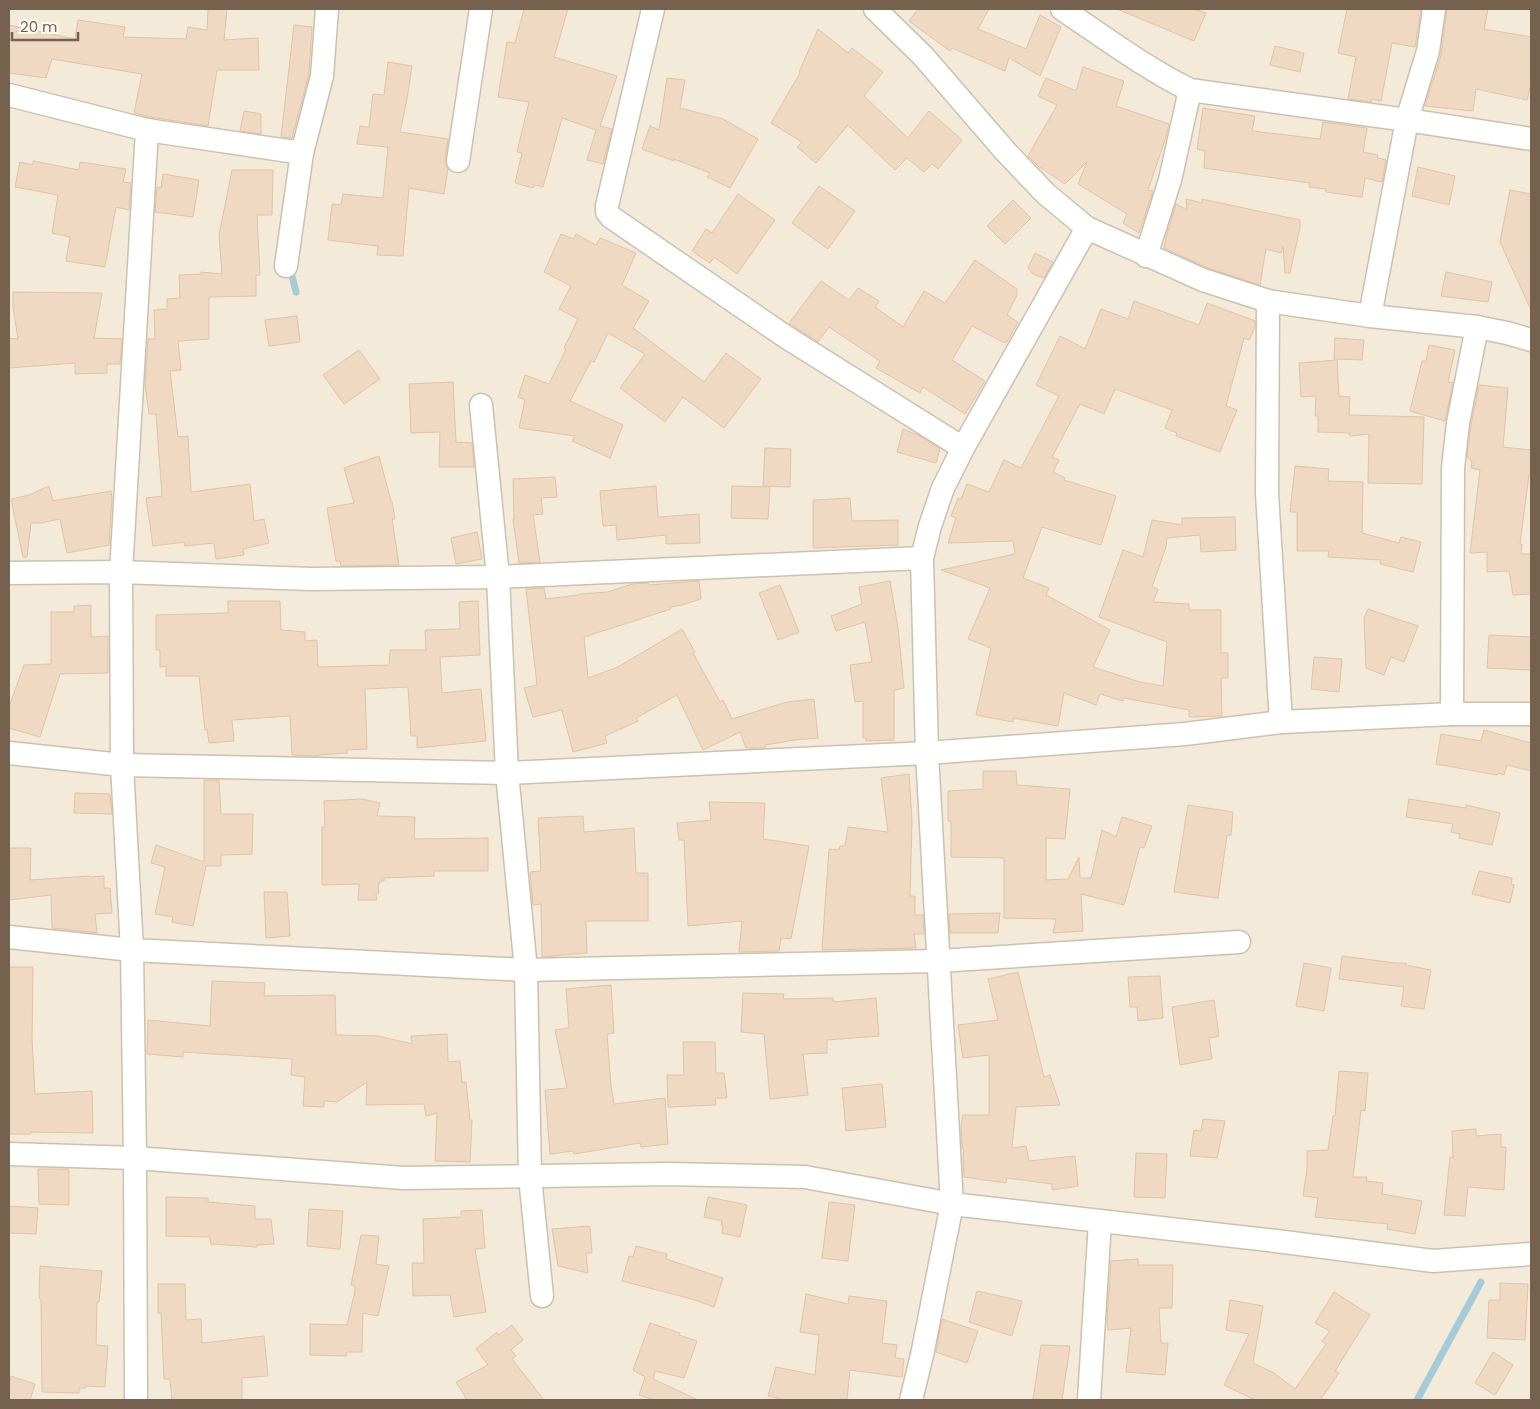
<svg xmlns="http://www.w3.org/2000/svg" width="1540" height="1409" font-family="Poppins,sans-serif">
<style>
.residential{fill:#f3ead9}
.lines{fill:none;stroke-linecap:round;stroke-linejoin:round}
.stream{stroke:#a6cad6;stroke-width:7}
.building{fill:#f0d9c3;stroke:#e2c2a4}
.minor-casing{stroke:#cec0b0;stroke-width:25}
.minor{stroke:#fff;stroke-width:22}
</style>
<rect width="100%" height="100%" fill="#fcf7eb"/>
<rect class="residential" x="9" y="9" width="1522" height="1391"/>
<g class="lines">
<g class="stream">
<polyline points="292,267 291,272 296,292"/>
<polyline points="1417,1400 1481,1282"/>
</g>
</g>
<g class="building">
<polygon points="208,9 227,9 224,40 258,38 259,70 217,70 208,126 150,117 134,113 142,74 52,59 46,78 9,73 9,25 75,39 78,20 125,27 123,37 186,39 188,27 207,30"/>
<polygon points="524,9 568,9 554,57 617,76 600,126 612,129 603,164 587,160 596,130 562,118 543,187 534,185 533,188 515,183 522,153 517,152 529,102 498,97 507,42 515,43"/>
<polygon points="918,9 989,9 978,29 1026,49 1040,15 1061,27 1040,76 1009,58 1005,71 952,48 950,51 909,21"/>
<polygon points="1117,9 1194,9 1206,13 1194,41"/>
<polygon points="1347,9 1401,9 1421,10 1415,47 1392,43 1381,101 1372,99 1371,102 1348,99 1356,57 1338,53"/>
<polygon points="1447,9 1488,9 1484,29 1531,37 1531,84 1527,100 1476,89 1473,111 1425,106 1441,55"/>
<polygon points="294,25 312,27 309,74 292,138 281,137"/>
<polygon points="818,29 848,53 852,48 883,72 864,96 908,138 929,111 962,140 938,169 932,164 924,172 907,158 895,170 848,125 816,163 797,147 802,142 771,123 800,73 799,72"/>
<polygon points="1275,46 1304,53 1300,72 1270,65"/>
<polygon points="388,62 412,66 407,99 400,132 448,139 445,160 446,165 448,169 444,194 409,188 403,256 377,255 378,246 328,240 332,204 341,205 343,194 383,198 388,147 357,144 360,126 369,127 373,94 384,95"/>
<polygon points="1083,67 1124,81 1116,106 1169,124 1165,140 1148,190 1153,191 1139,233 1123,223 1127,214 1078,184 1087,162 1065,184 1038,166 1028,156 1057,105 1038,96 1046,78 1076,91"/>
<polygon points="667,78 685,80 680,108 723,119 758,139 730,188 707,177 710,173 674,159 674,161 642,149 650,126 659,130"/>
<polygon points="1203,108 1255,116 1252,131 1320,139 1323,122 1367,128 1363,152 1378,155 1377,158 1386,160 1382,182 1365,178 1362,197 1326,192 1326,189 1309,187 1310,183 1204,168 1205,151 1197,149"/>
<polygon points="244,111 261,114 261,134 240,131"/>
<polygon points="33,161 79,170 80,162 126,169 123,182 131,183 129,210 116,207 105,267 66,261 70,237 52,233 58,195 15,187 20,162 33,165"/>
<polygon points="1418,167 1455,176 1449,205 1412,196"/>
<polygon points="232,170 273,170 272,215 257,215 260,275 256,275 256,296 209,297 209,339 178,341 181,370 170,371 178,437 188,436 191,492 250,484 254,521 264,519 269,543 243,549 244,555 216,559 214,543 185,546 184,542 153,546 146,498 162,496 156,414 149,414 145,384 148,339 155,339 154,310 167,309 167,299 180,298 179,275 201,274 201,272 222,274 219,235"/>
<polygon points="163,174 199,180 193,217 155,212 157,187 161,188"/>
<polygon points="819,186 855,211 828,249 792,223"/>
<polygon points="1510,190 1531,194 1531,310 1500,242"/>
<polygon points="738,194 775,220 737,274 714,257 710,263 692,251 706,229 712,233"/>
<polygon points="1186,199 1202,203 1202,199 1300,220 1300,228 1290,273 1285,273 1283,247 1281,253 1266,249 1260,285 1208,268 1164,248 1167,234 1176,204 1187,210"/>
<polygon points="1013,200 1031,218 1005,244 987,226"/>
<polygon points="561,234 574,239 576,234 596,245 600,238 636,253 622,285 649,301 633,328 704,382 726,353 761,379 724,428 683,397 665,422 620,388 645,354 608,333 594,362 591,361 570,401 623,425 610,458 572,441 575,436 519,428 525,400 518,397 525,375 549,384 566,349 564,348 578,319 559,309 571,286 544,272"/>
<polygon points="1035,253 1053,262 1044,278 1033,274 1028,268"/>
<polygon points="975,260 1017,289 1017,295 1007,315 1018,322 1007,342 1006,342 1005,343 972,326 952,360 985,381 965,414 923,387 920,393 876,368 880,361 829,327 818,342 789,323 821,281 849,300 858,288 879,301 875,307 903,327 924,291 945,303"/>
<polygon points="1446,272 1492,282 1488,302 1441,296"/>
<polygon points="13,292 102,293 94,338 122,339 120,364 107,364 107,373 75,374 75,363 9,368 9,338 18,339 13,307"/>
<polygon points="1134,301 1199,325 1207,303 1255,321 1255,327 1249,340 1244,338 1226,406 1237,410 1220,452 1176,436 1177,433 1165,428 1172,410 1115,389 1104,414 1080,404 1052,457 1059,460 1053,472 1065,478 1064,480 1116,496 1101,545 1042,527 1023,578 1049,588 1046,595 1110,630 1093,667 1140,682 1163,686 1167,642 1099,617 1123,550 1143,557 1152,520 1182,525 1182,518 1235,517 1236,550 1201,552 1200,535 1167,538 1166,547 1152,587 1158,589 1153,602 1189,604 1189,610 1221,610 1221,653 1228,653 1228,678 1221,678 1222,716 1189,717 1189,710 1124,698 1123,701 1100,694 1096,705 1064,693 1058,726 1013,718 1013,722 976,715 991,648 968,639 990,588 941,570 1015,554 1013,541 948,543 956,518 951,516 958,498 961,499 967,484 989,492 1004,460 1021,468 1059,396 1036,385 1060,336 1085,349 1101,309 1128,319"/>
<polygon points="297,316 300,342 269,346 265,320"/>
<polygon points="1335,338 1364,340 1362,360 1334,359"/>
<polygon points="1429,345 1455,350 1448,382 1453,383 1445,421 1410,411 1422,361 1426,361"/>
<polygon points="359,350 380,379 344,404 323,375"/>
<polygon points="1337,360 1339,396 1350,397 1349,415 1424,417 1422,484 1368,483 1369,434 1350,436 1349,433 1318,432 1318,416 1315,416 1316,396 1301,397 1299,363"/>
<polygon points="453,382 456,442 472,443 474,467 439,467 440,432 411,433 409,384"/>
<polygon points="1479,385 1508,388 1503,447 1531,450 1531,475 1529,475 1520,544 1522,544 1521,554 1531,554 1531,594 1513,595 1509,571 1487,572 1487,552 1470,553 1480,470 1471,468 1472,462 1467,456 1471,425"/>
<polygon points="903,429 918,435 940,449 936,463 897,452"/>
<polygon points="765,448 791,449 790,487 763,486"/>
<polygon points="379,456 391,501 392,501 395,519 392,519 399,565 341,566 340,561 336,561 327,508 354,503 344,468"/>
<polygon points="1295,466 1329,469 1328,481 1363,482 1362,533 1399,543 1401,537 1421,542 1413,572 1380,564 1381,560 1328,557 1329,551 1297,551 1297,512 1290,512"/>
<polygon points="555,477 557,497 541,498 543,514 533,515 540,562 519,563 513,519 514,519 513,479"/>
<polygon points="49,486 53,501 111,491 112,498 109,545 67,553 60,519 41,523 31,523 27,557 23,557 11,499 29,495"/>
<polygon points="656,486 658,517 699,514 700,543 666,544 666,535 617,540 616,525 603,526 600,491"/>
<polygon points="732,486 770,487 768,519 731,518"/>
<polygon points="850,498 852,521 898,520 898,545 813,548 813,500"/>
<polygon points="477,532 482,559 456,564 451,538"/>
<polygon points="699,581 701,599 682,605 670,607 671,609 584,637 588,678 618,667 682,629 695,652 693,653 720,702 723,700 732,719 787,702 814,699 818,738 794,740 765,745 765,748 746,748 740,732 703,750 677,695 636,718 638,721 605,736 607,743 573,752 562,710 533,717 524,688 537,685 526,589 544,588 546,599 579,595 579,594 608,592 632,584 648,583 649,585"/>
<polygon points="890,581 898,628 904,688 894,690 894,740 866,741 866,738 863,738 863,701 855,702 850,665 872,662 865,622 836,631 831,616 862,604 859,587"/>
<polygon points="780,585 799,632 778,640 759,593"/>
<polygon points="228,601 280,601 281,630 305,632 305,641 317,640 318,667 389,665 390,650 426,650 425,630 460,629 459,602 478,601 480,655 440,657 442,693 481,689 486,741 417,748 417,736 411,736 408,687 365,689 367,749 347,750 347,753 318,755 318,756 292,755 290,716 232,720 234,741 209,743 207,729 205,730 199,676 166,676 166,666 160,667 160,650 156,650 156,615 228,613"/>
<polygon points="91,605 91,637 108,636 108,673 60,674 40,737 9,728 9,707 24,665 51,664 51,612 74,612 74,606"/>
<polygon points="1368,609 1418,626 1404,662 1391,657 1384,675 1366,668 1364,618"/>
<polygon points="1489,635 1531,637 1531,670 1487,668"/>
<polygon points="1314,657 1342,659 1339,692 1311,689"/>
<polygon points="1484,730 1531,743 1531,771 1507,765 1504,775 1498,773 1497,775 1436,764 1441,734 1481,741"/>
<polygon points="983,771 1016,771 1017,785 1070,789 1065,839 1046,838 1046,880 1068,879 1079,857 1080,878 1091,878 1102,830 1116,837 1122,817 1152,826 1144,848 1140,847 1124,905 1081,894 1083,931 1053,933 1056,919 1004,918 1004,858 951,857 951,821 948,821 948,791 983,789"/>
<polygon points="909,774 912,821 910,896 915,896 915,915 923,915 924,934 914,934 916,948 822,950 829,849 839,850 840,846 845,846 848,827 888,832 881,778"/>
<polygon points="204,780 219,780 221,814 253,814 252,854 221,855 221,866 206,866 193,926 172,922 173,917 155,914 165,867 151,863 156,845 204,862"/>
<polygon points="75,793 110,794 112,814 74,813"/>
<polygon points="362,799 380,803 377,816 415,817 414,839 488,838 488,871 434,871 434,876 384,878 384,881 379,881 380,884 378,884 379,893 376,894 377,900 358,900 359,884 322,885 322,827 325,827 324,801"/>
<polygon points="1409,799 1466,808 1466,805 1500,813 1492,845 1459,838 1460,834 1451,832 1453,824 1406,817"/>
<polygon points="709,802 765,803 763,839 809,846 791,939 781,938 779,951 739,952 742,921 688,926 684,840 679,840 677,823 711,820"/>
<polygon points="1188,805 1233,812 1231,835 1227,835 1218,898 1174,892"/>
<polygon points="583,816 584,832 634,828 636,873 648,873 648,921 586,921 587,953 542,957 541,904 533,905 530,872 541,871 538,818"/>
<polygon points="9,848 31,848 30,880 90,876 90,877 104,876 104,888 110,888 112,913 95,914 97,933 52,928 51,895 9,900"/>
<polygon points="1479,871 1512,878 1511,884 1514,885 1510,903 1472,894"/>
<polygon points="264,892 287,892 290,936 266,938"/>
<polygon points="1000,913 998,933 950,933 949,914"/>
<polygon points="1342,956 1395,963 1406,963 1406,965 1431,970 1424,1009 1401,1006 1404,987 1339,979"/>
<polygon points="1304,963 1331,968 1324,1011 1296,1006"/>
<polygon points="9,967 33,967 32,1039 35,1094 92,1091 93,1133 31,1132 31,1134 9,1134"/>
<polygon points="1018,972 1044,1077 1050,1075 1060,1105 1016,1107 1012,1148 1026,1146 1029,1161 1075,1156 1078,1186 1052,1190 1052,1184 1007,1178 1006,1183 964,1177 963,1158 964,1149 962,1148 961,1126 963,1115 989,1115 989,1055 963,1058 958,1025 998,1020 988,979"/>
<polygon points="1160,976 1163,1018 1138,1021 1137,1007 1130,1007 1128,977"/>
<polygon points="212,981 265,983 264,996 335,995 336,1035 378,1036 412,1044 411,1036 447,1034 448,1062 460,1061 462,1083 466,1082 470,1120 472,1120 470,1162 435,1161 437,1113 426,1116 424,1104 366,1105 367,1082 337,1102 324,1101 324,1107 303,1106 305,1077 291,1075 292,1059 183,1052 183,1057 147,1054 148,1020 210,1026"/>
<polygon points="611,985 614,1033 607,1034 611,1086 614,1104 665,1098 668,1144 641,1147 640,1143 574,1154 573,1151 550,1154 545,1090 567,1088 555,1030 569,1028 566,989"/>
<polygon points="743,993 784,994 783,999 833,998 833,1002 876,998 879,1036 827,1040 827,1053 803,1054 808,1095 770,1099 764,1034 741,1032"/>
<polygon points="1214,1000 1219,1036 1209,1038 1212,1059 1180,1065 1172,1007"/>
<polygon points="683,1042 715,1042 716,1073 724,1073 727,1098 715,1098 716,1105 668,1107 667,1075 684,1075"/>
<polygon points="1339,1071 1368,1073 1365,1111 1361,1110 1353,1177 1367,1177 1366,1181 1383,1183 1382,1194 1422,1201 1415,1234 1387,1229 1388,1224 1315,1217 1318,1198 1303,1196 1307,1169 1307,1151 1328,1150 1333,1116 1335,1116"/>
<polygon points="882,1084 886,1127 846,1131 842,1088"/>
<polygon points="1203,1119 1225,1121 1217,1158 1190,1156 1194,1130 1201,1131"/>
<polygon points="1476,1129 1476,1136 1501,1134 1501,1147 1506,1147 1504,1190 1468,1187 1465,1216 1444,1215 1450,1157 1453,1158 1452,1131"/>
<polygon points="1136,1153 1167,1154 1165,1198 1134,1197"/>
<polygon points="38,1169 69,1169 69,1205 39,1204"/>
<polygon points="166,1197 208,1198 208,1202 255,1206 255,1219 271,1219 274,1244 257,1245 257,1247 211,1244 210,1237 166,1236"/>
<polygon points="708,1197 747,1205 740,1237 722,1233 723,1226 721,1225 722,1221 704,1217"/>
<polygon points="829,1202 855,1205 848,1261 822,1258"/>
<polygon points="9,1206 38,1208 36,1234 9,1233"/>
<polygon points="309,1209 343,1211 340,1249 307,1246"/>
<polygon points="482,1210 485,1248 475,1249 486,1312 454,1317 450,1295 413,1296 412,1263 424,1263 423,1219 461,1217 461,1211"/>
<polygon points="590,1226 592,1253 586,1253 588,1273 558,1266 552,1229"/>
<polygon points="361,1235 379,1236 376,1264 389,1266 378,1316 363,1313 362,1352 347,1352 346,1356 310,1355 310,1324 347,1325 355,1291 355,1286 351,1285"/>
<polygon points="636,1246 667,1254 666,1259 723,1278 714,1307 692,1299 622,1281 629,1256 633,1257"/>
<polygon points="1138,1259 1138,1265 1173,1265 1172,1308 1159,1308 1161,1343 1168,1343 1165,1375 1126,1372 1131,1328 1108,1330 1107,1318 1111,1261"/>
<polygon points="40,1266 102,1271 99,1302 97,1302 96,1345 108,1346 105,1387 85,1386 85,1388 79,1388 79,1393 42,1392 41,1299 39,1298"/>
<polygon points="1500,1283 1528,1284 1525,1340 1487,1338 1489,1300 1500,1300"/>
<polygon points="158,1284 185,1284 186,1320 201,1319 202,1343 264,1336 268,1376 242,1378 242,1400 172,1400 170,1379 164,1379 161,1313 158,1313"/>
<polygon points="977,1291 1022,1301 1012,1336 969,1322"/>
<polygon points="1334,1292 1370,1315 1335,1371 1339,1373 1320,1400 1255,1400 1224,1385 1249,1334 1226,1330 1230,1300 1263,1306 1253,1363 1274,1373 1295,1389 1326,1344 1322,1341 1330,1331 1315,1323"/>
<polygon points="806,1294 848,1304 849,1296 887,1301 882,1343 897,1345 895,1358 904,1359 902,1377 850,1370 847,1400 786,1400 768,1396 776,1367 815,1375 819,1335 800,1332"/>
<polygon points="942,1319 978,1331 967,1363 936,1352"/>
<polygon points="650,1323 680,1333 679,1335 697,1341 684,1378 655,1371 653,1379 698,1400 654,1400 639,1395 645,1377 633,1370"/>
<polygon points="512,1325 523,1340 511,1350 516,1356 512,1359 544,1400 467,1400 456,1382 488,1365 476,1349 497,1332 499,1335"/>
<polygon points="1041,1345 1070,1346 1062,1400 1033,1400"/>
<polygon points="1493,1352 1513,1365 1495,1395 1475,1383"/>
<polygon points="11,1376 35,1384 30,1400 9,1400 9,1386"/>
</g>
<g class="lines">
<g class="minor-casing">
<g id="minor">
<polyline points="653,9 607,206 607,212 611,217 786,337 963,448"/>
<polyline points="875,9 923,56 1006,152 1046,194 1087,228 1203,280 1268,301 1370,316 1477,327 1507,333 1531,340"/>
<path d="M1062 9C1104 37 1145 68 1190 90L1407 120 1531 139"/>
<polyline points="9,95 147,130 302,153"/>
<polyline points="458,161 481,9"/>
<polyline points="1146,256 1170,180 1190,90"/>
<polyline points="286,266 302,153 322,76 327,9"/>
<polyline points="1268,301 1267,493 1281,722"/>
<polyline points="1370,316 1407,120 1428,51 1434,9"/>
<polyline points="481,405 498,577 507,773 526,970 530,1177 542,1296"/>
<polyline points="9,573 121,572 311,579 498,577 922,558"/>
<polyline points="1452,714 1453,468 1458,423 1477,327"/>
<polyline points="9,753 122,765 507,773 927,753 1185,734 1281,722 1452,714 1531,714"/>
<polyline points="9,937 132,950 526,970 938,961 1239,942"/>
<polyline points="9,1154 135,1158 404,1178 667,1174 805,1177 952,1204 1276,1241 1433,1261 1531,1254"/>
<polyline points="136,1400 135,1158 132,950 122,765 121,572 147,130"/>
<polyline points="911,1400 922,1355 952,1204 927,753 922,558 930,526 943,488 963,448 1087,228"/>
<polyline points="1089,1400 1100,1221"/>
</g>
</g>
<use href="#minor" class="minor"/>
</g>
<rect width="1540" height="1409" fill="none" stroke="#76604e" stroke-width="20"/>
<path d="M12 32v8h66v-8" fill="none" stroke="#76604e" stroke-width="2.5"/>
<text x="20" y="32" font-size="15" fill="#76604e" stroke="#fefaf1" stroke-width="4" paint-order="stroke">20 m</text>
</svg>
